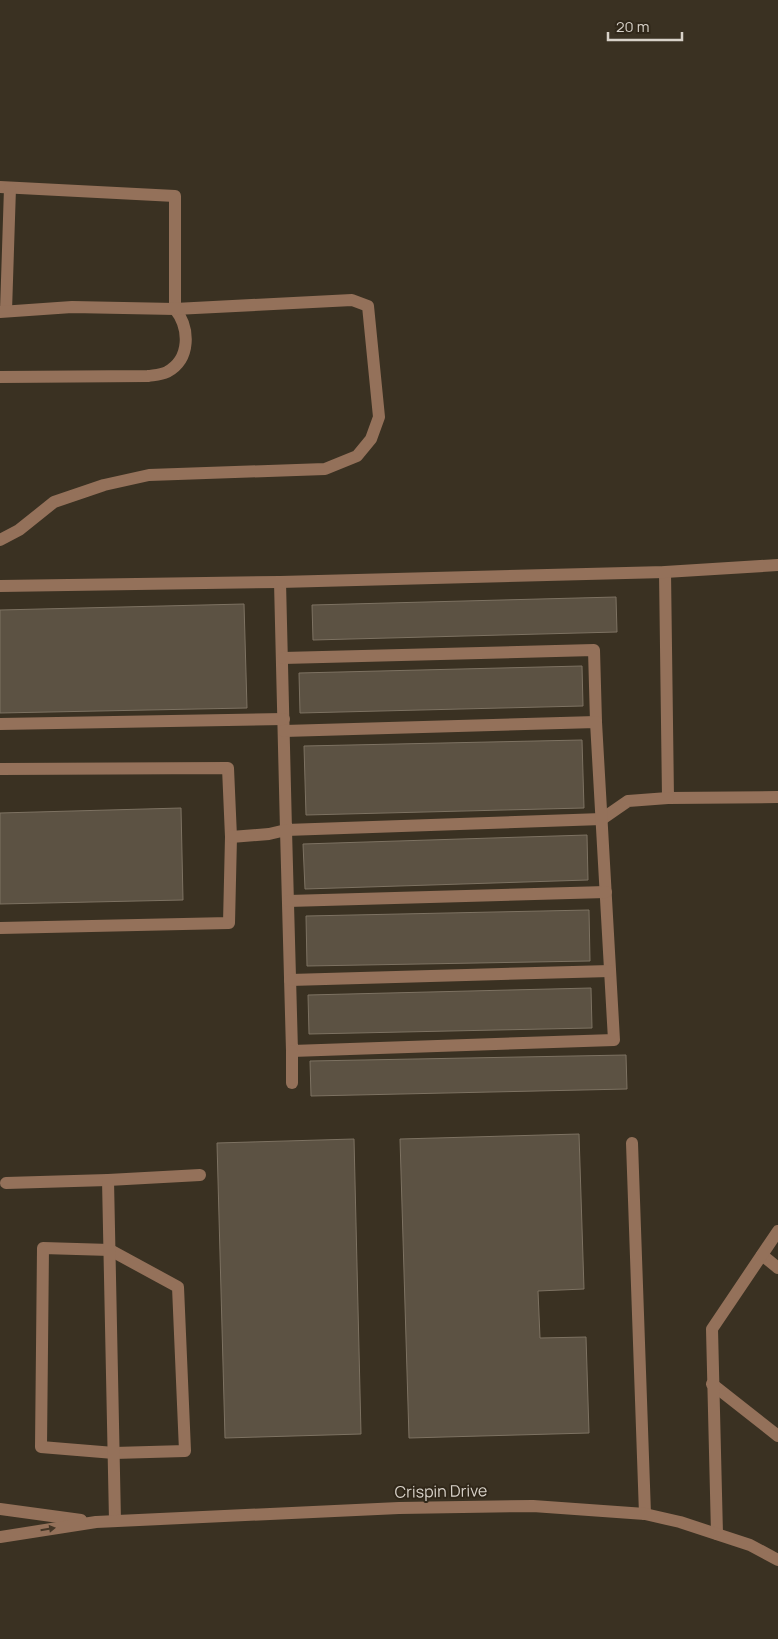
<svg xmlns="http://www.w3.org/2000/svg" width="778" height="1639" font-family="Manrope,sans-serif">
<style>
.building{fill:#5c5243;stroke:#7d7262}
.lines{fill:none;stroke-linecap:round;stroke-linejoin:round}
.minor{stroke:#94715a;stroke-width:12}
.oneway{fill:#443626}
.labels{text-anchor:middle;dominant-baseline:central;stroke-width:4;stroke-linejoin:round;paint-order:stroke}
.street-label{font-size:16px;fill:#d8d2c9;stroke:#302719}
</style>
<rect width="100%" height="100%" fill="#3a3122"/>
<g class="building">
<polygon points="616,597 617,632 313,640 312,605"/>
<polygon points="244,604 247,708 0,713 0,610"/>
<polygon points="582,666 583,706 300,713 299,673"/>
<polygon points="582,740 584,808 306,815 304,746"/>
<polygon points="181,808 183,900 0,904 0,813"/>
<polygon points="587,835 588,880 305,889 303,844"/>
<polygon points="589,910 590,961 307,966 306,916"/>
<polygon points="591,988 592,1028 309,1034 308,995"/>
<polygon points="626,1055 627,1089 311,1096 310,1061"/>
<polygon points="579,1134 584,1289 538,1291 540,1338 586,1337 589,1433 409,1438 400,1139"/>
<polygon points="354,1139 361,1434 225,1438 217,1143"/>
</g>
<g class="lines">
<g class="minor">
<path d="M0 187 175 196V309C190 328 191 359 167 372 161 375 154 375 148 376L0 377"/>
<polyline points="6,311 10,188"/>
<polyline points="0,312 72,307 175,309 352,300 368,306 379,417 371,439 357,456 325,469 149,475 104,485 54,502 19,530 0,540"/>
<polyline points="665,572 668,798 778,797"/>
<polyline points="280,582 286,830 602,819 628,801 668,798"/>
<polyline points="0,586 280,582 665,572 778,565"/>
<polyline points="283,658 594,650 596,722"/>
<polyline points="0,724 284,719"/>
<polyline points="0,769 228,768 231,837 229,923 0,928"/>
<polyline points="231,837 269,834 286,830 292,1051 614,1040 596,722 284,731"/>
<polyline points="288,901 606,892"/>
<polyline points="290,980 610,971"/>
<polyline points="292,1051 292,1083"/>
<polyline points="632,1143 645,1514"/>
<polyline points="6,1183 108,1180"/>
<polygon points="43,1248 110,1250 178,1287 185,1451 114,1453 41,1447"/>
<polyline points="762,1255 778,1268"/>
<polyline points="712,1384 778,1436"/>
<polyline points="0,1509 81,1520"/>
<polyline points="115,1521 108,1180 200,1175"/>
<polyline points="717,1534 712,1329 778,1231"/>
<polyline points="0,1537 96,1522 399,1508 533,1506 645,1514 680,1522 750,1545 778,1560"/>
</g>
</g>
<defs><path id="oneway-solid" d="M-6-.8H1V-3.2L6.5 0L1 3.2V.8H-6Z" transform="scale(1.25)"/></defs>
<use class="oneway" href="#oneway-solid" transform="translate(48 1529) rotate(-9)"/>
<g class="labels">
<g class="street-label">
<text transform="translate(441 1491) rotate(-1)">Crispin Drive</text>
</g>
</g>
<path d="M608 32v8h74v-8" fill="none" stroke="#d8d2c9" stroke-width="2.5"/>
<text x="616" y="32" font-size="15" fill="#d8d2c9" stroke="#302719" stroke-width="4" paint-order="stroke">20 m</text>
</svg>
